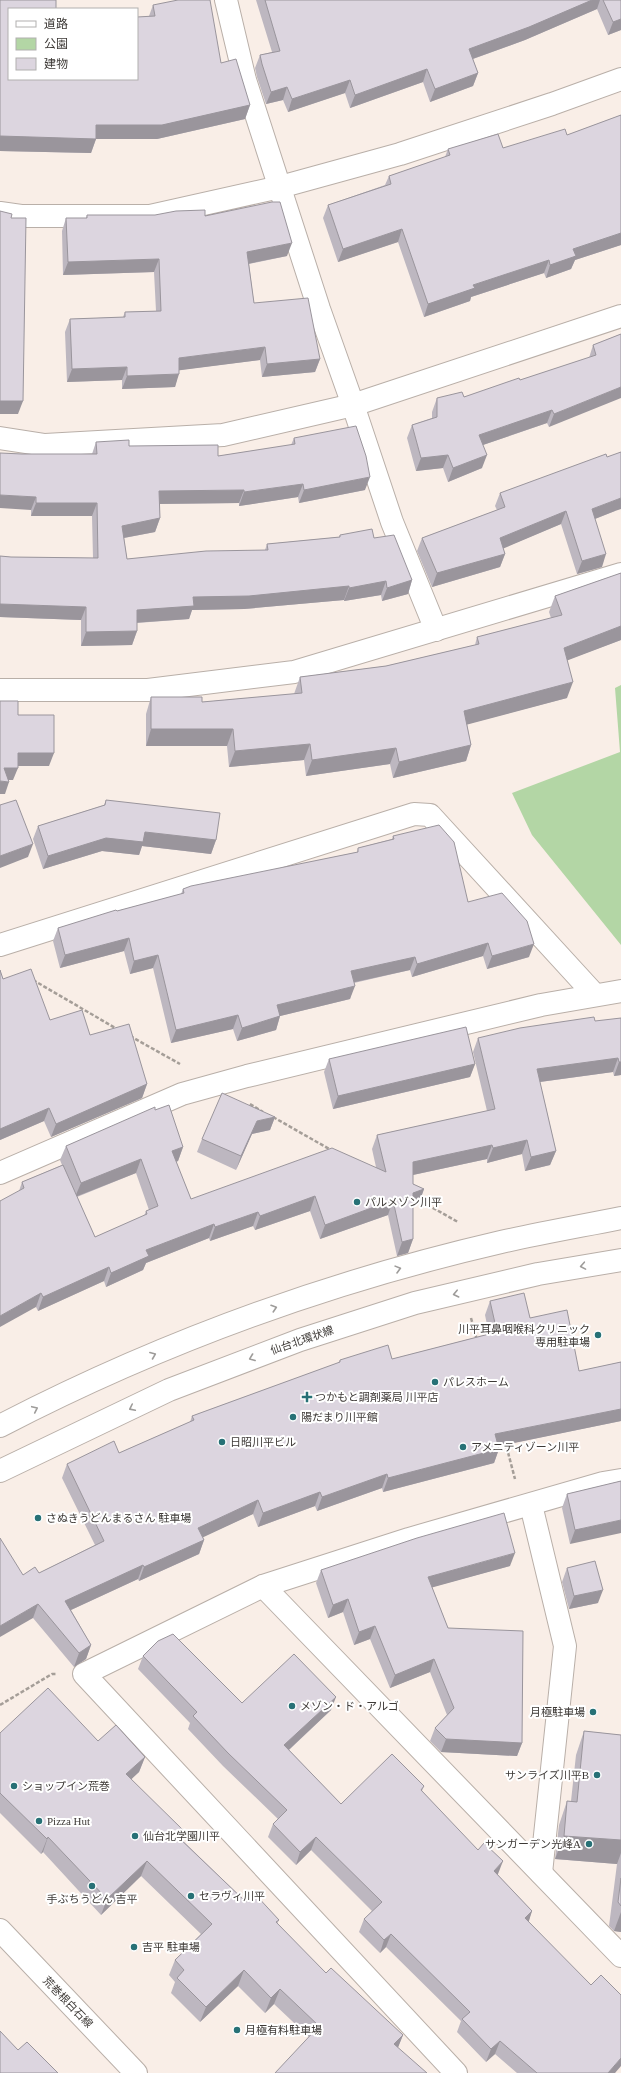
<svg xmlns="http://www.w3.org/2000/svg" width="621" height="2073" font-family="'Times New Roman','Noto Sans JP',serif">
<style>
.green{fill:#b3d6a5}
.lines{fill:none;stroke-linecap:round;stroke-linejoin:round}
.street-casing{stroke:#b9afa8;stroke-width:24}
.secondary-casing{stroke:#b9afa8;stroke-width:24}
.primary-casing{stroke:#b9afa8;stroke-width:24}
.path{stroke:#a59e98;stroke-width:2.5;stroke-dasharray:4 2;stroke-linecap:butt}
.street{stroke:#fff;stroke-width:22}
.secondary{stroke:#fff;stroke-width:22}
.primary{stroke:#fff;stroke-width:22}
.wall{fill:#bdb7c0;fill-rule:evenodd}
.shaded-wall{fill:#9a959c}
.building{fill:#dcd5df;stroke:#9a959c}
.oneway{stroke:#9e9c9a}
.poi-dot{fill:#277176;stroke:#fff;stroke-width:1.5}
.labels{text-anchor:middle;dominant-baseline:central;stroke-width:4;stroke-linejoin:round;paint-order:stroke}
.poi-label{font-size:11px;fill:#3d3936;stroke:#fff;text-anchor:start}
.street-label{font-size:11px;fill:#3d3936;stroke:#fff}
</style>
<rect width="100%" height="100%" fill="#f9eee7"/>
<polygon class="green" points="621,685 621,945 532,835 512,793 620,752 615,688"/>
<g class="lines">
<g class="street-casing">
<g id="street">
<polyline points="226,0 245,80 319,309 353,405 392,522 436,630"/>
<polyline points="0,213 21,216 150,216 280,187 400,154 552,104 621,79"/>
<polyline points="0,438 45,445 223,435 353,405 621,316"/>
<polyline points="0,690 148,690 294,672 621,574"/>
<polyline points="0,945 414,814 430,815 595,995"/>
<polyline points="0,1173 182,1094 247,1076 541,1005 621,991"/>
<polyline points="531,1505 565,1646 541,1873"/>
<polyline points="263,1586 621,1956"/>
<polyline points="456,2073 84,1674 263,1586 409,1539 603,1483 621,1480"/>
</g>
</g>
<g class="secondary-casing">
<polyline id="secondary" points="0,1930 136,2073"/>
</g>
<g class="primary-casing">
<g id="primary">
<path d="M0 1426C158 1344 328 1282 501 1242 541 1233 581 1226 621 1218"/>
<polyline points="0,1471 169,1390 300,1340 415,1303 538,1274 621,1260"/>
</g>
</g>
<g class="path">
<polyline points="33,980 117,1029"/>
<polyline points="130,1036 180,1064"/>
<polyline points="250,1104 263,1112"/>
<polyline points="273,1117 331,1150"/>
<polyline points="417,1199 458,1222"/>
<polyline points="471,1318 477,1340"/>
<polyline points="505,1441 515,1479"/>
<polyline points="0,1705 52,1674 56,1674"/>
</g>
<use href="#street" class="street"/>
<use href="#secondary" class="secondary"/>
<use href="#primary" class="primary"/>
</g>
<g class="wall">
<polygon points="0,0 9,79 149,16 153,5 221,63 250,105 245,119 157,139 96,139 91,153 0,151"/>
<polygon points="256,0 621,0 621,30 608,35 597,9 525,40 473,59 478,73 473,86 430,102 423,82 350,108 345,93 288,112 283,100 266,104 257,77 255,68 260,55 272,52"/>
<polygon points="621,115 621,245 575,260 571,269 546,278 544,273 471,297 470,301 424,317 398,242 338,262 323,218 328,205 385,185 389,176 445,157 448,149 503,148 567,135"/>
<polygon points="87,215 205,216 287,256 249,264 254,303 320,359 315,372 262,377 260,360 179,370 175,387 122,389 122,380 67,382 65,332 70,319 123,317 125,312 156,311 154,272 63,275 62,231 66,218 86,218"/>
<polygon points="621,334 549,427 547,423 483,445 482,468 448,482 443,468 416,471 407,438 412,425 432,418 432,412 437,398 464,397 520,380 589,358 593,345"/>
<polygon points="294,438 365,490 299,503 298,497 239,506 239,503 160,504 160,518 155,532 124,538 127,559 265,550 267,544 339,537 340,535 374,538 412,580 408,594 382,601 381,595 344,601 344,600 244,609 192,610 189,619 137,623 137,631 132,645 81,646 81,620 0,617 0,556 11,557 93,558 92,516 31,516 31,510 22,454 92,454 96,442 218,456 291,445"/>
<polygon points="500,493 615,511 595,519 602,567 577,574 561,524 503,548 505,554 500,567 432,587 417,551 422,538 497,510 495,506"/>
<polygon points="621,573 621,640 567,660 567,698 467,724 471,745 466,761 393,778 390,764 306,776 304,760 229,767 227,746 146,746 146,714 151,697 202,702 294,694 300,677 386,666 475,645 477,637 551,618 549,612 555,596"/>
<polygon points="106,800 216,840 211,854 142,846 139,855 102,851 43,869 33,839 38,826 104,805"/>
<polygon points="393,836 468,902 529,957 487,969 483,956 412,977 410,970 354,983 350,999 280,1016 276,1030 237,1041 233,1029 171,1043 153,968 130,974 124,951 60,968 53,941 58,928 117,911 181,894 183,889 357,852 358,848 392,839"/>
<polygon points="0,970 3,979 50,1020 90,1035 147,1084 142,1098 51,1137 44,1121 0,1140"/>
<path d="M621 1018V1075L614 1076 613 1072 540 1082 556 1151 550 1165 525 1171 522 1154 487 1163V1159L413 1175V1184L424 1189 419 1203 413 1205V1239L408 1253 397 1256 388 1215 320 1239 310 1211 255 1230 253 1226 210 1241 209 1238 146 1263 143 1270 106 1287 104 1281 38 1311 36 1307 19 1191 22 1182 62 1165 60 1160 66 1146 155 1110 183 1147 178 1161 176 1162 191 1199 376 1167 372 1149 377 1135 487 1111 473 1052 478 1038ZM136 1173 149 1210 146 1211 144 1216 95 1237 77 1197Z"/>
<polygon points="329,1059 475,1064 470,1077 333,1109 324,1072"/>
<polygon points="275,1117 270,1130 252,1134 236,1170 197,1152 202,1139"/>
<polygon points="490,1301 530,1318 579,1371 621,1362 621,1421 498,1446 499,1449 494,1463 383,1492 382,1488 317,1511 315,1506 258,1527 253,1514 202,1537 204,1540 199,1554 139,1581 138,1579 71,1610 91,1645 86,1659 74,1667 33,1618 23,1575 39,1573 95,1545 62,1478 67,1464 119,1453 190,1422 192,1416 338,1363 340,1360 392,1359 489,1334 485,1315"/>
<polygon points="621,1481 570,1544 562,1508 567,1494"/>
<polygon points="510,1566 432,1587 448,1628 522,1743 517,1756 441,1752 430,1741 435,1728 447,1715 430,1672 390,1688 370,1639 354,1645 343,1612 328,1618 316,1583 321,1570"/>
<polygon points="567,1568 598,1603 569,1609 562,1582"/>
<polygon points="143,1656 242,1703 331,1710 289,1750 341,1804 424,1786 422,1791 498,1874 498,1875 532,1911 528,1922 615,2073 517,2073 495,2054 486,2062 457,2032 461,2021 386,1947 380,1953 359,1932 364,1919 372,1911 311,1850 296,1865 268,1837 273,1824 278,1819 223,1766 188,1729 190,1723 138,1669"/>
<polygon points="584,1731 621,1735 621,1932 614,1931 609,1926 617,1864 555,1859 559,1825 567,1801 571,1801 576,1755"/>
<polygon points="0,1733 98,1741 145,1757 139,1772 131,1779 180,1838 246,1902 279,1920 277,1924 326,1973 403,2035 398,2047 309,2037 274,2004 265,2013 238,1986 200,2022 171,1993 175,1982 169,1975 175,1960 201,1934 141,1876 101,1915 43,1852 41,1854 0,1813"/>
</g>
<g class="shaded-wall">
<polygon points="592,0 600,0 597,9 525,40 464,62 469,49"/>
<polygon points="621,19 621,30 608,35 613,22"/>
<polygon points="427,69 423,82 350,108 355,95"/>
<polygon points="478,73 473,86 430,102 435,89"/>
<polygon points="350,80 345,93 288,112 292,99"/>
<polygon points="287,87 283,100 266,104 271,92"/>
<polygon points="250,105 245,119 157,139 96,139 91,153 0,151 0,136"/>
<polygon points="402,229 398,242 338,262 343,249"/>
<polygon points="621,233 621,245 575,260 571,269 546,278 550,265 573,249"/>
<polygon points="292,243 287,256 242,265 247,252"/>
<polygon points="159,259 154,272 63,275 68,262"/>
<polygon points="549,260 544,273 471,297 470,301 424,317 428,304 473,285"/>
<polygon points="265,347 260,360 174,371 179,358"/>
<polygon points="320,359 315,372 262,377 267,364"/>
<polygon points="127,367 122,380 67,382 72,369"/>
<polygon points="179,374 175,387 122,389 127,376"/>
<polygon points="621,387 621,398 549,427 554,414"/>
<polygon points="0,401 23,401 18,414 0,414"/>
<polygon points="552,410 547,423 474,448 479,435"/>
<polygon points="448,455 443,468 416,471 421,458"/>
<polygon points="487,455 482,468 448,482 453,468"/>
<polygon points="370,477 365,490 299,503 304,490"/>
<polygon points="303,484 298,497 239,506 244,492"/>
<polygon points="244,490 239,503 155,504 159,491"/>
<polygon points="0,495 36,497 31,510 0,508"/>
<polygon points="621,498 621,509 615,511 587,522 592,509"/>
<polygon points="36,503 97,503 92,516 31,516"/>
<polygon points="566,511 561,524 495,552 500,538"/>
<polygon points="160,518 155,532 118,539 122,526"/>
<polygon points="505,554 500,567 432,587 437,573"/>
<polygon points="606,554 602,567 577,574 582,561"/>
<polygon points="412,580 408,594 382,601 387,588"/>
<polygon points="386,581 381,595 344,601 349,588"/>
<polygon points="349,586 344,600 244,609 192,610 189,619 132,623 137,610 193,597"/>
<polygon points="0,604 86,607 81,620 0,617"/>
<polygon points="621,626 621,640 558,664 564,648"/>
<polygon points="137,631 132,645 81,646 86,632"/>
<polygon points="573,682 567,698 458,727 464,711"/>
<polygon points="151,729 233,729 227,746 146,746"/>
<polygon points="310,744 304,760 229,767 235,751"/>
<polygon points="471,745 466,761 393,778 399,762"/>
<polygon points="396,748 390,764 306,776 312,760"/>
<polygon points="18,753 54,753 49,766 13,766"/>
<polygon points="4,768 18,768 13,780 0,780"/>
<polygon points="0,781 9,782 5,794 0,794"/>
<polygon points="145,832 216,840 211,854 142,846 139,855 102,851 43,869 48,856 106,838"/>
<polygon points="33,844 28,857 0,868 0,856"/>
<polygon points="129,938 124,951 60,968 65,955"/>
<polygon points="488,943 483,956 412,977 417,964"/>
<polygon points="534,944 529,957 487,969 492,956"/>
<polygon points="158,955 153,968 130,974 134,961"/>
<polygon points="415,957 410,970 346,984 351,971"/>
<polygon points="355,986 350,999 272,1018 277,1005"/>
<polygon points="238,1015 233,1029 171,1043 176,1030"/>
<polygon points="280,1016 276,1030 237,1041 242,1028"/>
<polygon points="618,1058 613,1072 532,1083 537,1069"/>
<polygon points="619,1062 621,1062 621,1075 614,1076"/>
<polygon points="475,1064 470,1077 333,1109 338,1096"/>
<polygon points="147,1084 142,1098 51,1137 56,1124"/>
<polygon points="49,1108 44,1121 0,1140 0,1129"/>
<polygon points="275,1117 270,1130 252,1134 236,1170 241,1156 257,1121"/>
<polygon points="527,1140 522,1154 487,1163 493,1148"/>
<polygon points="492,1145 487,1159 408,1176 413,1162"/>
<polygon points="183,1147 178,1161 167,1165 172,1151"/>
<polygon points="556,1151 550,1165 525,1171 531,1157"/>
<polygon points="141,1159 136,1173 75,1197 81,1183"/>
<polygon points="424,1189 419,1203 408,1207 413,1193"/>
<polygon points="315,1196 310,1211 255,1230 260,1216"/>
<polygon points="393,1200 388,1215 320,1239 325,1225"/>
<polygon points="258,1212 253,1226 210,1241 215,1227"/>
<polygon points="214,1224 209,1238 146,1263 143,1270 106,1287 111,1273 146,1250"/>
<polygon points="413,1239 408,1253 397,1256 402,1242"/>
<polygon points="109,1267 104,1281 38,1311 43,1297"/>
<polygon points="41,1293 36,1307 0,1327 0,1316"/>
<polygon points="621,1409 621,1421 490,1448 495,1434"/>
<polygon points="499,1449 494,1463 383,1492 388,1478"/>
<polygon points="387,1474 382,1488 317,1511 322,1497"/>
<polygon points="320,1492 315,1506 258,1527 263,1513"/>
<polygon points="258,1500 253,1514 193,1542 198,1528"/>
<polygon points="621,1520 621,1533 570,1544 575,1530"/>
<polygon points="204,1540 199,1554 139,1581 144,1567"/>
<polygon points="515,1553 510,1566 423,1590 428,1577"/>
<polygon points="143,1565 138,1579 60,1615 65,1601"/>
<polygon points="603,1590 598,1603 569,1609 574,1596"/>
<polygon points="348,1599 343,1612 328,1618 333,1605"/>
<polygon points="38,1604 33,1618 0,1637 0,1626"/>
<polygon points="375,1626 370,1639 354,1645 359,1632"/>
<polygon points="91,1645 86,1659 74,1667 79,1653"/>
<polygon points="434,1659 430,1672 390,1688 395,1675"/>
<polygon points="336,1697 331,1710 280,1758 284,1745"/>
<polygon points="446,1739 522,1743 517,1756 441,1752"/>
<polygon points="145,1757 139,1772 120,1790 126,1774"/>
<polygon points="183,1830 177,1845 177,1836"/>
<polygon points="564,1836 621,1840 621,1853 617,1864 555,1859"/>
<polygon points="48,1837 43,1852 41,1854 47,1839"/>
<polygon points="316,1837 311,1850 296,1865 300,1852"/>
<polygon points="147,1861 141,1876 101,1915 107,1899"/>
<polygon points="503,1861 498,1874 489,1884 494,1871"/>
<polygon points="532,1911 528,1924 525,1918"/>
<polygon points="621,1912 621,1932 614,1931"/>
<polygon points="391,1934 386,1947 380,1953 384,1940"/>
<polygon points="244,1970 238,1986 200,2022 206,2007"/>
<polygon points="280,1989 274,2004 265,2013 271,1998"/>
<polygon points="403,2035 397,2050 394,2044"/>
<polygon points="500,2041 495,2054 486,2062 491,2049"/>
<polygon points="621,2058 621,2066 615,2073 608,2073"/>
</g>
<g class="building">
<polygon points="0,0 56,0 56,9 9,9 9,79 137,79 137,17 155,16 153,5 178,0 210,0 221,63 236,59 250,105 162,125 96,125 96,139 0,136"/>
<polygon points="265,0 592,0 529,27 469,49 478,73 435,89 427,69 355,95 350,80 292,99 287,87 271,92 262,64 260,55 280,51"/>
<polygon points="603,0 621,0 621,19 613,22"/>
<polygon points="621,115 621,233 573,249 576,256 550,265 549,260 473,285 475,288 428,304 402,229 343,249 328,205 391,184 389,176 450,155 448,149 498,134 503,148 565,129 567,135"/>
<polygon points="272,202 280,202 292,243 247,252 254,303 308,298 320,359 267,364 265,347 179,358 179,374 127,376 127,367 72,369 70,319 125,317 125,312 161,311 159,259 68,262 66,218 87,218 87,215 155,215 176,211 205,210 205,216"/>
<polygon points="0,211 12,214 11,218 26,218 23,401 0,401"/>
<polygon points="621,334 621,387 554,414 552,410 479,435 487,455 453,468 448,455 421,458 412,425 437,417 437,398 462,392 464,397 519,378 520,380 596,355 593,345"/>
<polygon points="356,426 366,456 370,477 304,490 303,484 244,492 244,490 159,491 160,518 122,526 127,559 206,551 268,550 267,544 340,537 340,535 372,529 374,538 394,535 412,580 387,588 386,581 349,588 349,586 249,596 193,597 194,606 137,610 137,631 86,632 86,607 0,604 0,556 11,557 98,558 97,503 36,503 36,497 0,495 0,453 22,454 97,454 96,442 129,440 129,446 218,445 218,456 295,444 294,438"/>
<polygon points="621,452 621,498 592,509 606,554 582,561 566,511 500,538 505,554 437,573 422,538 505,507 500,493 606,454 607,457"/>
<polygon points="621,573 621,626 564,648 573,682 464,711 471,745 399,762 396,748 312,760 310,744 235,751 233,729 151,729 151,697 202,697 202,702 302,693 300,677 386,666 479,644 477,637 562,615 555,596"/>
<polygon points="0,701 18,701 18,715 54,715 54,753 18,753 18,768 4,768 9,782 0,781"/>
<polygon points="16,800 33,844 0,856 0,805"/>
<polygon points="106,800 220,813 216,840 145,832 143,842 106,838 48,856 38,826 105,805"/>
<polygon points="439,825 454,842 468,902 502,893 527,921 534,944 492,956 488,943 417,964 415,957 351,971 355,986 277,1005 280,1016 242,1028 238,1015 176,1030 158,955 134,961 129,938 65,955 58,928 116,910 117,911 184,893 183,889 191,886 358,852 358,848 394,839 393,836"/>
<polygon points="31,969 50,1020 82,1010 90,1035 129,1024 147,1084 56,1124 49,1108 0,1129 0,970 3,979"/>
<polygon points="594,1017 595,1021 621,1018 621,1062 619,1062 618,1058 537,1069 556,1151 531,1157 527,1140 493,1148 492,1145 413,1162 413,1184 424,1189 413,1193 413,1239 402,1242 393,1200 325,1225 315,1196 260,1216 258,1212 215,1227 214,1224 146,1250 149,1256 111,1273 109,1267 43,1297 41,1293 0,1316 0,1201 24,1188 22,1182 63,1165 95,1237 147,1214 146,1211 158,1206 141,1159 81,1183 66,1146 155,1107 155,1110 169,1105 183,1147 172,1151 191,1199 332,1148 386,1172 377,1135 495,1109 478,1038 520,1028"/>
<polygon points="466,1027 475,1064 338,1096 329,1059"/>
<polygon points="222,1093 275,1117 257,1121 241,1156 202,1139"/>
<polygon points="524,1293 530,1318 567,1310 579,1371 621,1362 621,1409 495,1434 499,1449 388,1478 387,1474 322,1497 320,1492 263,1513 258,1500 198,1528 204,1540 144,1567 143,1565 65,1601 91,1645 79,1653 38,1604 0,1626 0,1538 23,1575 35,1567 39,1573 104,1541 67,1464 114,1441 119,1453 194,1420 192,1416 340,1362 340,1360 388,1345 392,1359 497,1332 490,1301"/>
<polygon points="621,1481 621,1520 575,1530 567,1494"/>
<polygon points="504,1513 515,1553 428,1577 448,1628 523,1631 522,1743 446,1739 435,1728 454,1708 434,1659 395,1675 375,1626 359,1632 348,1599 333,1605 321,1570 417,1538"/>
<polygon points="595,1561 603,1590 574,1596 567,1568"/>
<polygon points="173,1634 242,1703 294,1654 336,1697 284,1745 341,1804 392,1754 424,1786 421,1790 478,1850 484,1843 503,1861 494,1871 532,1911 525,1918 591,1985 601,1975 621,1995 621,2058 608,2073 537,2073 500,2041 491,2049 462,2019 470,2012 391,1934 384,1940 364,1919 382,1902 316,1837 300,1852 273,1824 287,1810 228,1753 193,1716 197,1712 143,1656 158,1641"/>
<polygon points="48,1688 98,1741 116,1725 145,1757 126,1774 183,1830 177,1836 246,1902 255,1894 279,1920 276,1922 326,1973 331,1968 403,2035 394,2044 427,2073 275,2073 319,2026 280,1989 271,1998 244,1970 206,2007 177,1978 184,1970 175,1960 212,1924 147,1861 107,1899 48,1837 47,1839 0,1793 0,1733"/>
<polygon points="584,1731 621,1735 621,1840 564,1836 567,1801 577,1802"/>
<polygon points="621,1878 621,1906 618,1902"/>
<polygon points="0,2031 18,2050 27,2042 58,2073 0,2073"/>
</g>
<defs><path id="oneway-chevron" d="M-2-3.5L2.5 0L-2 3.5" fill="none" stroke-width="1.6" stroke-linecap="round" stroke-linejoin="round"/></defs>
<g class="oneway">
<use href="#oneway-chevron" transform="translate(583 1266) rotate(170)"/>
<use href="#oneway-chevron" transform="translate(398 1269) rotate(-15)"/>
<use href="#oneway-chevron" transform="translate(456 1294) rotate(167)"/>
<use href="#oneway-chevron" transform="translate(274 1308) rotate(-18)"/>
<use href="#oneway-chevron" transform="translate(153 1355) rotate(-22)"/>
<use href="#oneway-chevron" transform="translate(252 1358) rotate(159)"/>
<use href="#oneway-chevron" transform="translate(132 1408) rotate(154)"/>
<use href="#oneway-chevron" transform="translate(35 1409) rotate(-25)"/>
</g>
<g class="poi-dot">
<circle cx="357" cy="1202" r="4"/>
<circle cx="598" cy="1335" r="4"/>
<circle cx="435" cy="1382" r="4"/>
<path d="M305 1391h4v4h4v4h-4v4h-4v-4h-4v-4h4z"/>
<circle cx="293" cy="1417" r="4"/>
<circle cx="222" cy="1442" r="4"/>
<circle cx="463" cy="1447" r="4"/>
<circle cx="38" cy="1518" r="4"/>
<circle cx="292" cy="1706" r="4"/>
<circle cx="593" cy="1712" r="4"/>
<circle cx="597" cy="1775" r="4"/>
<circle cx="14" cy="1786" r="4"/>
<circle cx="39" cy="1821" r="4"/>
<circle cx="135" cy="1836" r="4"/>
<circle cx="589" cy="1844" r="4"/>
<circle cx="92" cy="1886" r="4"/>
<circle cx="191" cy="1896" r="4"/>
<circle cx="134" cy="1947" r="4"/>
<circle cx="237" cy="2030" r="4"/>
</g>
<g class="labels">
<g class="poi-label">
<text x="365" y="1202">パルメゾン川平</text>
<text x="590" y="1329" text-anchor="end">川平耳鼻咽喉科クリニック<tspan x="590" dy="13">専用駐車場</tspan></text>
<text x="443" y="1382">パレスホーム</text>
<text x="315" y="1397">つかもと調剤薬局 川平店</text>
<text x="301" y="1417">陽だまり川平館</text>
<text x="230" y="1442">日昭川平ビル</text>
<text x="471" y="1447">アメニティゾーン川平</text>
<text x="46" y="1518">さぬきうどんまるさん 駐車場</text>
<text x="300" y="1706">メゾン・ド・アルゴ</text>
<text x="585" y="1712" text-anchor="end">月極駐車場</text>
<text x="589" y="1775" text-anchor="end">サンライズ川平B</text>
<text x="22" y="1786">ショップイン荒巻</text>
<text x="47" y="1821">Pizza Hut</text>
<text x="143" y="1836">仙台北学園川平</text>
<text x="581" y="1844" text-anchor="end">サンガーデン光峰A</text>
<text x="199" y="1896">セラヴィ川平</text>
<text x="92" y="1899" text-anchor="middle">手ぶちうどん 吉平</text>
<text x="142" y="1947">吉平 駐車場</text>
<text x="245" y="2030">月極有料駐車場</text>
</g>
<g class="street-label">
<text transform="translate(302 1340) rotate(-19)">仙台北環状線</text>
<text transform="translate(68 2002) rotate(46)">荒巻根白石線</text>
</g>
</g>
<rect x="8" y="8" width="130" height="72" fill="#ffffff" stroke="#b1b0af"/>
<rect x="16" y="21" width="20" height="6" fill="#ffffff" stroke="#b1b0af"/>
<text x="44" y="28" font-size="12" fill="#3d3936">道路</text>
<rect x="16" y="38" width="20" height="12" fill="#b3d6a5" stroke="#b1b0af"/>
<text x="44" y="48" font-size="12" fill="#3d3936">公園</text>
<rect x="16" y="58" width="20" height="12" fill="#dcd5df" stroke="#b1b0af"/>
<text x="44" y="68" font-size="12" fill="#3d3936">建物</text>
</svg>
